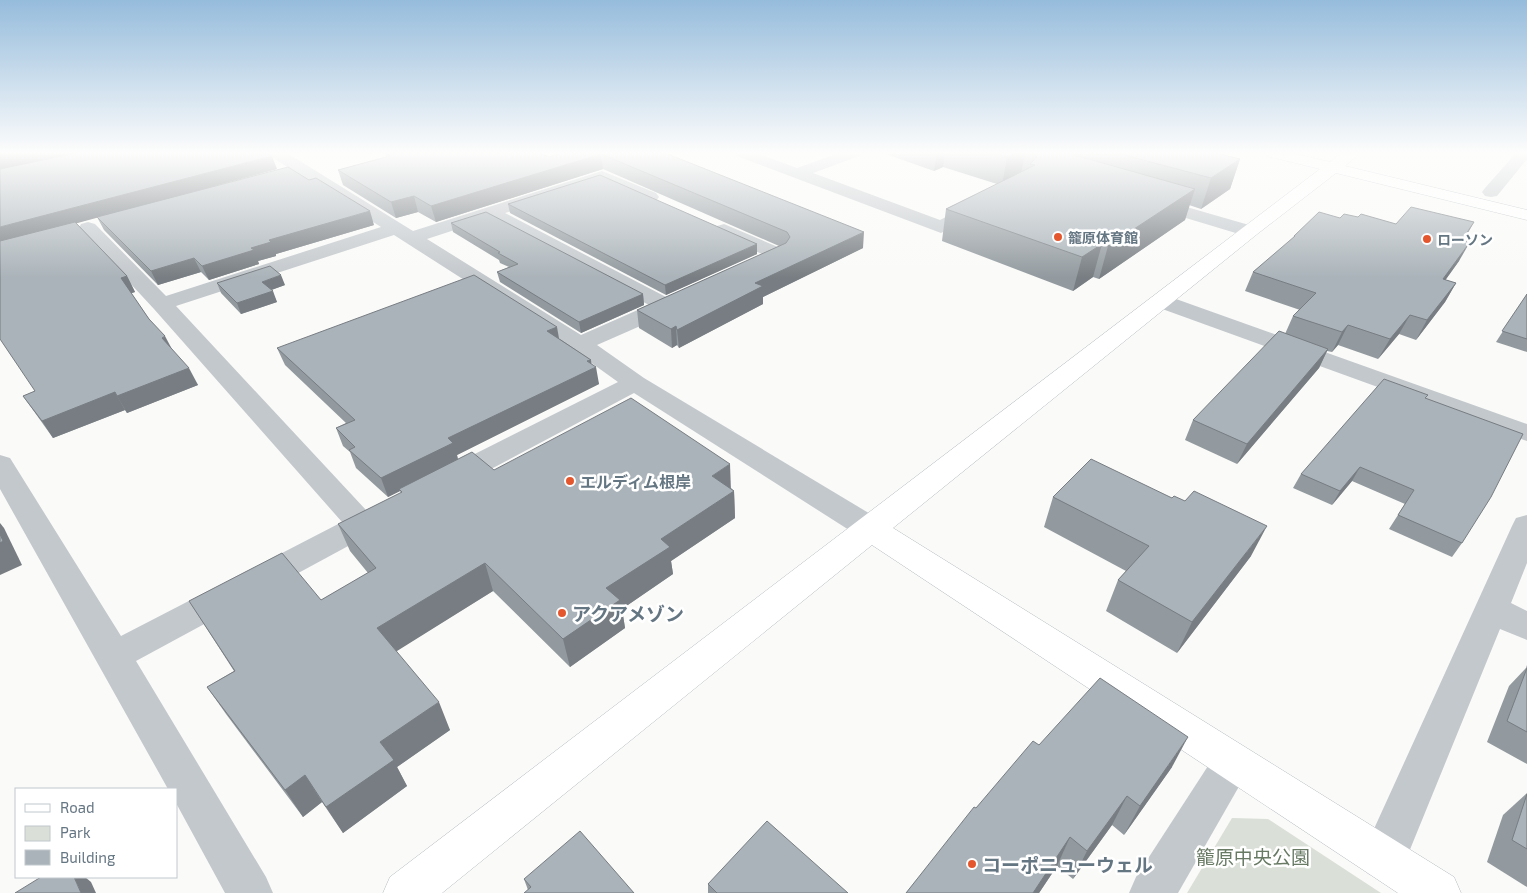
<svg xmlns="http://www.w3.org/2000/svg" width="1527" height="893" font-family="'Exo 2','Noto Sans JP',sans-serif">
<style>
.green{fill:#dadfd7}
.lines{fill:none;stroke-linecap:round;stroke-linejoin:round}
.secondary-casing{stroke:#b3babf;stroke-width:1}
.street{fill:#c3c8cc;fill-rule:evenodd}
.secondary{fill:#fff;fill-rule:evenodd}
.wall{fill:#929a9f}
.shaded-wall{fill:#777d82}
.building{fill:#aab3b9;stroke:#777d82}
.poi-dot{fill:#e4572e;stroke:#fff;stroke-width:2}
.labels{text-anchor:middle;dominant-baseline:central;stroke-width:5;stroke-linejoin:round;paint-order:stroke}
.far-poi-label{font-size:14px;font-weight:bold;fill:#657683;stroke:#fff;text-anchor:start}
.poi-label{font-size:16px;font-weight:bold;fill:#657683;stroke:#fff;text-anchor:start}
.near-poi-label{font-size:19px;font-weight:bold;fill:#657683;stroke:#fff;text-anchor:start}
.near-park-label{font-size:19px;fill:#687a64;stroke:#fff}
</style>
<rect width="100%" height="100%" fill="#fafaf8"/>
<polygon class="green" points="1232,818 1268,819 1381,893 1187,893"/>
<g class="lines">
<g class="secondary-casing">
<polygon id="secondary" points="1265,153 1291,153 1330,162 1342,153 1360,153 1345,166 1527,210 1527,220 1336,173 1256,235 893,528 1454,877 1461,893 1398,893 872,545 442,893 383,893 390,877 1320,169 1267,156"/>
</g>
<g class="street">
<path d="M268 153H287L413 231 602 171 656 193 659 197 656 201 650 202 601 182 505 213 668 298 679 299 682 304 679 309 597 345 644 378 882 521 886 529 882 537 871 540 860 537 634 393 459 486 449 488 439 486 435 479 439 472 618 382 572 349 394 235 176 306 366 510 376 507 387 511 391 518 387 525 136 661 266 877 273 893H225L176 803V789H168L0 489V455L10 458 121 636 342 522 154 309 79 228 81 224 88 222 95 224 166 296 381 227 270 156ZM488 219 649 305 581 335 427 239Z"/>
<path d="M735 153H757L797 168 839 153H861L859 156 813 173 940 220C953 214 969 201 983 204L986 208 983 212 941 233 737 156Z"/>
<polygon points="1516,153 1527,153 1527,159 1497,196 1491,197 1485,196 1482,192 1485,188"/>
<polygon points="1152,197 1256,227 1258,231 1256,235 1249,237 1146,206 1143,202 1146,198"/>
<path d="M724 224 785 250 788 254C781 265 759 273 747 270L744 266 747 262 762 254 717 234 715 230 717 226Z"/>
<polygon points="1162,294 1527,424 1527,441 1154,306 1151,301 1154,296"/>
<polygon points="1527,515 1527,563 1511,603 1527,611 1527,640 1500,629 1400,874 1384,880 1368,874 1362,858 1368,842 1512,526 1516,518"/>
<polygon points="1233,744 1247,749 1253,762 1178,893 1129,893 1136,877 1219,749"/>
</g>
<use href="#secondary" class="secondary"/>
</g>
<g class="wall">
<polygon points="0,153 277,169 214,186 374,225 276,254 276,256 258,261 259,264 209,280 201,272 158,285 104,230 97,217 76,223 127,276 135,292 131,293 149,319 198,385 127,413 125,410 53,438 23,396 35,391"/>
<polygon points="385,153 549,157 563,153 665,153 863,248 763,297 763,304 679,348 677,345 672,348 639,328 637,310 779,246 603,169 436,222 418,212 396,218 343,185 338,170 386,157"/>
<polygon points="883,153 1216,153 1240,159 1230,189 1201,209 1189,205 1185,220 1099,279 1093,277 1073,291 942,241 946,209 997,184 943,167 934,171"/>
<polygon points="508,204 757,254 666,295 510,213"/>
<polygon points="1358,217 1464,241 1459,261 1445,280 1456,283 1445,302 1416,340 1399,334 1378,359 1338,345 1332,352 1327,351 1319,368 1237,464 1185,440 1193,420 1285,334 1293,316 1300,310 1245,291 1253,272 1293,239 1294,236 1340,218"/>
<polygon points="451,223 643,294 644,305 581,333 500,282 497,272 509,267 500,263 499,260 453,232"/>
<polygon points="217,283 285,285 271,290 277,302 241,314 221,293"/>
<polygon points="1527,294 1527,352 1496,342"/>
<polygon points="560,339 591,360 591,364 599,384 457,455 458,459 494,470 731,488 734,491 735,518 671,561 673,574 622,609 625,628 570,667 493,591 396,651 450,730 397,767 407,786 343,833 322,802 303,817 226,714 207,687 234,671 189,601 321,600 368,573 350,551 338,524 401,493 400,491 388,497 356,468 350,452 343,446 336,428 346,423 285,365 277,348"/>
<polygon points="1425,399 1462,543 1452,557 1389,529 1405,504 1352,481 1332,505 1293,488 1301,474"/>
<polygon points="1053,497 1172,498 1185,501 1251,556 1177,653 1106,611 1118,580 1126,571 1044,527"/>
<polygon points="1527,665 1527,764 1487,742 1509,686 1526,668"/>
<polygon points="1039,745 1172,767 1124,835 1112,825 1073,879 1057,866 1039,893 906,893 976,808"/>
<polygon points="1527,793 1527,887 1487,862 1503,815"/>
<polygon points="524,879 634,893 528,890"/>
<polygon points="708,884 848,893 708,893"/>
</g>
<g class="shaded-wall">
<polygon points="14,153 83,153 0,170 0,155"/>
<polygon points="937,153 945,153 943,167 934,171"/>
<polygon points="1019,153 1025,153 1020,179 1002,186 1007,157"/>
<polygon points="601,154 603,169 436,222 431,206"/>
<polygon points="272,156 277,169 0,244 0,227"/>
<polygon points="1240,159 1230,189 1201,209 1211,178"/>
<polygon points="1195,189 1185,220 1099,279 1108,246"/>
<polygon points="414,196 418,212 396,218 391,202"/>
<polygon points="370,211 374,225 276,254 276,256 258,261 259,264 209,280 202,266 269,240"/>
<polygon points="1474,222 1464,240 1462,240"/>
<polygon points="864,232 863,248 763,297 763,304 679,348 677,330 755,283"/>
<polygon points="1470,242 1459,261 1432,299 1443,279"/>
<polygon points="757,244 757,254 666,295 665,285"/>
<polygon points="1102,244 1093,277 1073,291 1082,257"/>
<polygon points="194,258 201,272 158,285 151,271"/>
<polygon points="281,275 285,285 266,292 262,282"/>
<polygon points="127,276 135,292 129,294 121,278"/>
<polygon points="1456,283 1445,302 1416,340 1427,320"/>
<polygon points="273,291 277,302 241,314 237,303"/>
<polygon points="643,294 644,305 581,333 579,322"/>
<polygon points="1410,315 1399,334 1378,359 1390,339"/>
<polygon points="1348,325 1338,345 1332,352 1342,332"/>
<polygon points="676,326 677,345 672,348 671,329"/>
<polygon points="557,327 560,344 547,331"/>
<polygon points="165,336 174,353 162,338"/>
<polygon points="1328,349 1319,368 1237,464 1247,444"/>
<polygon points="591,360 592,369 596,367 599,384 457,455 458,461 399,489 400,491 388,497 381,478 448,438"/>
<polygon points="189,368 198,385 127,413 117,396"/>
<polygon points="115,392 125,410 53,438 42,421"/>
<polygon points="730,464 731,491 712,476"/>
<polygon points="1360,467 1352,481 1332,505 1340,491"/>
<polygon points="734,491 735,518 671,561 673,574 622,609 625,628 570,667 563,639 606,588 661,539"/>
<polygon points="0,523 4,528 22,565 0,575"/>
<polygon points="1267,526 1251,556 1177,653 1192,622"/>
<polygon points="485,563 493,591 389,656 377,628"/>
<polygon points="439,702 450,730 397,767 407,786 343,833 326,807 380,742"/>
<polygon points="1188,737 1172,767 1124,835 1140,806"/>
<polygon points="305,775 322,802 303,817 285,790"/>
<polygon points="1127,796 1112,825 1073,879 1087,851"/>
<polygon points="1070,837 1057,866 1039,893 1033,893"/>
<polygon points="74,877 85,877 91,882 96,893 81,893"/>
</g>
<g class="building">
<polygon points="0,153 14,153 0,155"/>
<polygon points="76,153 267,153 272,156 0,227 0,169"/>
<polygon points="385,153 540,153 549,157 563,153 665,153 864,232 755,283 763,286 677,330 676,326 671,329 637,310 786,243 790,237 787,232 601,154 431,206 414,196 391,202 338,170 390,156"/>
<polygon points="994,153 1019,153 1007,157"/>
<polygon points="1034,153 1067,153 1195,189 1108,246 1102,244 1082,257 946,209 1035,165 1030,164 1037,157"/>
<polygon points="1117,153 1216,153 1240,159 1211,178"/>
<polygon points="288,167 309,180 316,178 370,211 269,240 271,242 251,248 254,250 202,266 194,258 151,271 97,217"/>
<polygon points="600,175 757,244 665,285 508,204"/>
<polygon points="1411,207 1474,222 1462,240 1470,242 1443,279 1456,283 1427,320 1410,315 1390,339 1348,325 1342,332 1293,316 1316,293 1253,272 1295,236 1294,236 1319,212 1340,218 1344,214 1358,217 1361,214 1396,224"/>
<polygon points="486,212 643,294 579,322 497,272 518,264 498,253 500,252 451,223"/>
<polygon points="75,222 127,276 121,278 149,319 165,336 162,338 189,368 117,396 115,392 42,421 23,396 35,391 0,339 0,241"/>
<polygon points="270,266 281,275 262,282 273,291 237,303 217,283"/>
<polygon points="474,275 557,327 547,331 591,360 587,361 596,367 448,438 453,443 381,478 349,450 355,447 336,428 355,420 277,348"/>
<polygon points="1527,294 1527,339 1502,331"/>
<polygon points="1279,331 1328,349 1247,444 1193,420"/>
<polygon points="1384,379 1428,395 1425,398 1523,434 1491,497 1462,543 1398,515 1414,490 1360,467 1340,491 1301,474"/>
<polygon points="631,398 730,464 712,476 734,491 661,539 670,547 606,588 620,600 563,639 485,563 377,628 439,702 380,742 394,760 326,807 305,775 285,790 207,687 235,671 189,601 282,553 321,600 376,568 338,524 402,492 399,489 472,452 494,470"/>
<polygon points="1091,459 1172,498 1174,496 1185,501 1194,491 1267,526 1192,622 1118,580 1149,546 1053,497"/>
<polygon points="0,534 3,541 0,543"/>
<polygon points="1527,668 1527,732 1507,721"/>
<polygon points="1100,678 1188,737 1140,806 1127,796 1087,851 1070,837 1033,893 906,893 974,807 976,808 1033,741 1039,745"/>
<polygon points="1527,794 1527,849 1512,840"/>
<polygon points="767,821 848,893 717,893 708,884"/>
<polygon points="580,831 634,893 524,893 531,887 524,879"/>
<polygon points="41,877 74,877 81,893 15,893"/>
</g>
<linearGradient id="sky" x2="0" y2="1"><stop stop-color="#96bcdc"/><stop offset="0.55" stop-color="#fdfdfc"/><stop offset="1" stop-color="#fdfdfc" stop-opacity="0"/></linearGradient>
<rect width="1527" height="278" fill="url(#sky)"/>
<g class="poi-dot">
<circle cx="1058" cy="237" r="5"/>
<circle cx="1427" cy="239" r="5"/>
<circle cx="570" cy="481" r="5"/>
<circle cx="562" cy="613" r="5"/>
<circle cx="972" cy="864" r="5"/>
</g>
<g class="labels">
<g class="far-poi-label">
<text x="1068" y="237">籠原体育館</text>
<text x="1437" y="239">ローソン</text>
</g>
<g class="poi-label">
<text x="580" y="481">エルディム根岸</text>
</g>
<g class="near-poi-label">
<text x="572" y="613">アクアメゾン</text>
<text x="982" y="864">コーポニューウェル</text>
</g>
<g class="near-park-label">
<text x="1253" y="856">籠原中央公園</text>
</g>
</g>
<rect x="15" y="788" width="162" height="90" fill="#ffffff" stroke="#c1c8cd"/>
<rect x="25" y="804" width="25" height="8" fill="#ffffff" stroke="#c1c8cd"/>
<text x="60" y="813" font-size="15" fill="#657683">Road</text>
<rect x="25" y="826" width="25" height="15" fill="#dadfd7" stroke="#c1c8cd"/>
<text x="60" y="838" font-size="15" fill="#657683">Park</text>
<rect x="25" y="850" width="25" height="15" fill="#aab3b9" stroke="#c1c8cd"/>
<text x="60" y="863" font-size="15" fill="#657683">Building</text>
</svg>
